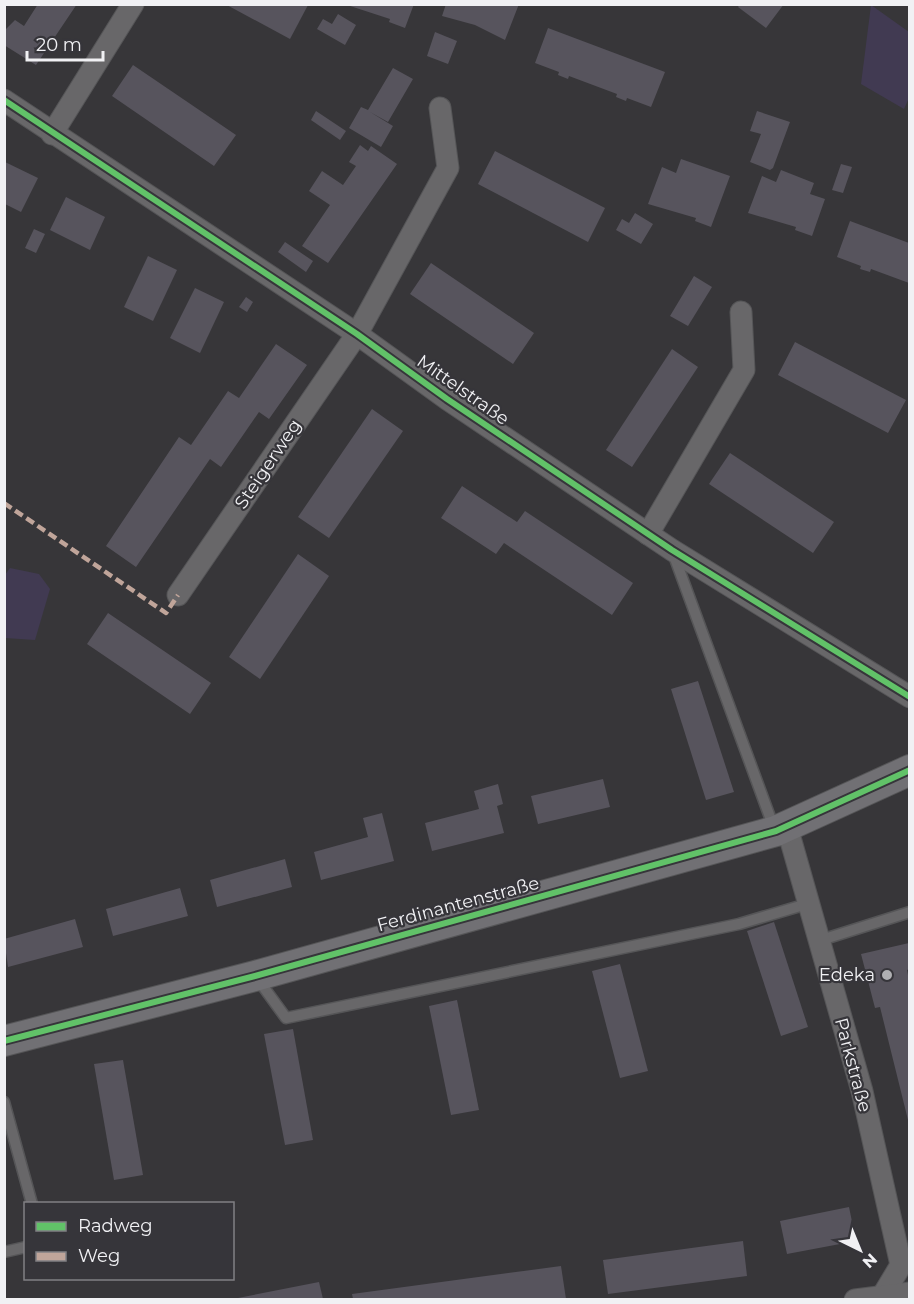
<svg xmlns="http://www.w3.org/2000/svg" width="914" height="1304" font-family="Montserrat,sans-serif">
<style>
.green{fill:#413a52}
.building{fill:#57545d}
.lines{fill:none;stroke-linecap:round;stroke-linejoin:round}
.lane-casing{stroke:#555557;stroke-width:13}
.street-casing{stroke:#555557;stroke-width:23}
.secondary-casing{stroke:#555557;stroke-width:32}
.lane{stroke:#686769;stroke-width:10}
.street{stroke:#686769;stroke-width:21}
.secondary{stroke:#717074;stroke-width:30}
.quiet{stroke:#c0a59a;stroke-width:4.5;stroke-dasharray:9 4.5;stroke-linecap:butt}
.cycleway-casing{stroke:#36353a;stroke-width:10}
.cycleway{stroke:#61c268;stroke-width:6}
.poi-dot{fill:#b0b0b3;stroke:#36353a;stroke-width:2}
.labels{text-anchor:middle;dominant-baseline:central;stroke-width:4.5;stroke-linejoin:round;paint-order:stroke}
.street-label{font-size:18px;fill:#f1f1f4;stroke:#36353a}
.poi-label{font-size:18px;fill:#f1f1f4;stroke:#36353a;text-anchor:end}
</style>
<rect width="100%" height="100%" fill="#373639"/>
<g class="green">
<polygon points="871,5 909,32 909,98 904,109 861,84"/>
<polygon points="10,568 39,574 50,589 35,640 5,638 5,575"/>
</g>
<g class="building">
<polygon points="38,4 77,4 36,65 4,45 4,31 15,20 24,26"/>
<polygon points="225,4 306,4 308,5 290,39"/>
<polygon points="344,4 414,4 405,28 389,22 390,19"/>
<polygon points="446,4 519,4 505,40 475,25 442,16"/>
<polygon points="740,4 784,4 766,28 738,7"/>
<polygon points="338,14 356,25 345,45 317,29 323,19 332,24"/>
<polygon points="548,28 665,72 651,107 627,98 626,101 616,97 617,94 569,76 568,79 558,75 559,72 535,63"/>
<polygon points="435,32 457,41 448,64 427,56"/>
<polygon points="133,65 236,135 214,166 112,96"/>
<polygon points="393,68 413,79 388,122 370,112 393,126 381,147 349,128 361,107 368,110"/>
<polygon points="316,111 346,131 340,140 311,120"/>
<polygon points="757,111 790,122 773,168 770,170 750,162 761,134 750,131"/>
<polygon points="360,145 368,151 371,146 397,164 328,263 302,246 330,205 309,191 322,171 343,185 356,166 349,162"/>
<polygon points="495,151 605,208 588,242 478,184"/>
<polygon points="681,159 730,176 711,227 695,221 696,218 648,204 662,167 676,173"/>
<polygon points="5,162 38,178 21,212 5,204"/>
<polygon points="841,164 852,167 843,193 832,190"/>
<polygon points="781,170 814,183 810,194 825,199 812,236 795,230 796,227 748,213 762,176 776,182"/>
<polygon points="66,197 105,217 90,250 50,230"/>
<polygon points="635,213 653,224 641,244 616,230 622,219 629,223"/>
<polygon points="850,221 909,243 909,283 871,269 870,272 860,269 861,266 837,257"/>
<polygon points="34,229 45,234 36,253 25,248"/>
<polygon points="285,242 313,261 306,272 278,252"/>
<polygon points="148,256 177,270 153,321 124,307"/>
<polygon points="431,263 534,333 513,364 410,294"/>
<polygon points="694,276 712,287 688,326 670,316"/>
<polygon points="195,288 224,302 200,353 170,338"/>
<polygon points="246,297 253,302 247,312 239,307"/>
<polygon points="795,342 906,400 888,433 778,375"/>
<polygon points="276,344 307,365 269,419 259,412 221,467 210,459 136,567 106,546 179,437 191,445 228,391 239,398"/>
<polygon points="672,349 698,367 632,467 606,450"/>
<polygon points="372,409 403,431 329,538 298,517"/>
<polygon points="730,453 834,522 813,553 709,484"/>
<polygon points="462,486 517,522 525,511 633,583 612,615 504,543 496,554 441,518"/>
<polygon points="298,554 329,576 260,679 229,657"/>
<polygon points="108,613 211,683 190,714 87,644"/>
<polygon points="698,681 734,792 706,800 671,689"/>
<polygon points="603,779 610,807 538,824 531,796"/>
<polygon points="498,784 503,804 497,806 504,833 432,851 425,823 479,809 474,791"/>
<polygon points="382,813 394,861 321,880 314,852 368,837 363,818"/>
<polygon points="285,859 292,887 217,907 210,880"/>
<polygon points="180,888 188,916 113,936 106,909"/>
<polygon points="75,919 83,947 8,967 4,939"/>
<polygon points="774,922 808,1027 781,1036 747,931"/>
<polygon points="909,943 909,969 907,970 909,980 909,1124 880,1007 875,1008 861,954"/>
<polygon points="620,964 648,1071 620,1078 592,971"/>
<polygon points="457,1000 479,1110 451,1115 429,1006"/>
<polygon points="293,1029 313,1140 285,1145 264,1034"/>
<polygon points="123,1060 143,1175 114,1180 94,1064"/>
<polygon points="849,1207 856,1241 787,1254 780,1221"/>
<polygon points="743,1241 747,1276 608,1294 603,1260"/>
<polygon points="561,1266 566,1299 353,1299 352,1294"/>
<polygon points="319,1282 323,1299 238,1299 238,1298"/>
</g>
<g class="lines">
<g class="lane-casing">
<g id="lane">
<polyline points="673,553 774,828"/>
<polyline points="818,941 910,912"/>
<polyline points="257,978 286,1018 739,924 807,904"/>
<polyline points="4,1102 32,1204"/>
<polyline points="4,1252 26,1247"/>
</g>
</g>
<g class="street-casing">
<g id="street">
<polyline points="4,100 357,334 447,399 672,550 910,697"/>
<polyline points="52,134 133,4"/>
<polyline points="648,534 744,370 741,312"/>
<polyline points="178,595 357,334 448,168 440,108"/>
<polyline points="787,827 862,1091 901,1265 880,1300"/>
<polyline points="855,1300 910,1293"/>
</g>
</g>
<g class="secondary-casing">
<polyline id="secondary" points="4,1041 255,976 776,831 910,770"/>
</g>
<use href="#lane" class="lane"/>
<use href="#street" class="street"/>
<use href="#secondary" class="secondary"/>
<polyline class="quiet" points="4,503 166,613 178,595"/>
<g class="cycleway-casing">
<g id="cycleway">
<polyline points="4,100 357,334 447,399 672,550 910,697"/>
<polyline points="4,1041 255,976 776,831 910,770"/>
</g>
</g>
<use href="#cycleway" class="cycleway"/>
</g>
<circle class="poi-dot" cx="887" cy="975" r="6"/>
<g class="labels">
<g class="street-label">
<text transform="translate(463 390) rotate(35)">Mittelstraße</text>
<text transform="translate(268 464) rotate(-56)">Steigerweg</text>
<text transform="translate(458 904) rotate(-15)">Ferdinantenstraße</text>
<text transform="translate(853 1065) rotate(75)">Parkstraße</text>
</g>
<g class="poi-label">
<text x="875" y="975">Edeka</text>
</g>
</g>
<rect width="914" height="1304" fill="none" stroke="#f1f1f4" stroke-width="12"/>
<rect x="24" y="1202" width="210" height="78" fill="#36353a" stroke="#818084" stroke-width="1.5"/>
<rect x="36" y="1222" width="30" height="9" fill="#61c268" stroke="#818084" stroke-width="1.5"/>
<text x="78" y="1232" font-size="18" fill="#f1f1f4">Radweg</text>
<rect x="36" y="1252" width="30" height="9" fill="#c0a59a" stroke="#818084" stroke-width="1.5"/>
<text x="78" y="1262" font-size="18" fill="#f1f1f4">Weg</text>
<g transform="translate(860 1250) rotate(137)" stroke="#36353a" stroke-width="4.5" paint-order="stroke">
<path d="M0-4.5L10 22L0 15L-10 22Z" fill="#f1f1f4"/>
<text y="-9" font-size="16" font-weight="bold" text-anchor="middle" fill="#f1f1f4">N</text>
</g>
<path d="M27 51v9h76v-9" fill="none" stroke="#f1f1f4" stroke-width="3"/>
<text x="36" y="51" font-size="18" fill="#f1f1f4" stroke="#36353a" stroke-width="4.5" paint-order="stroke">20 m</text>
</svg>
